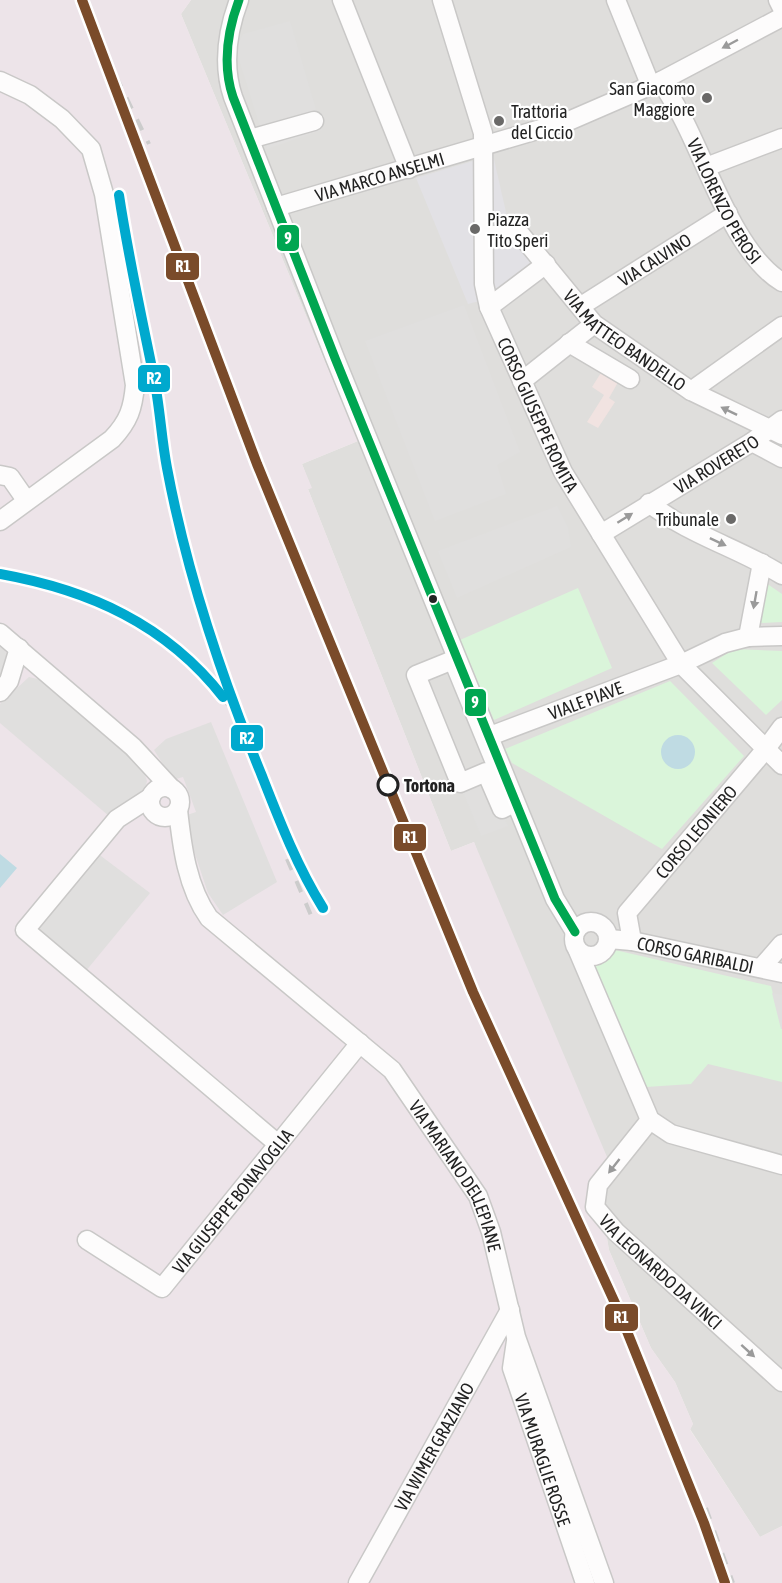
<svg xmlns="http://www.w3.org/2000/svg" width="782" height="1583" font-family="'Asap Condensed',sans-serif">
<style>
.residential{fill:#dfdedc}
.commercial{fill:#f1e3e1}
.industrial{fill:#ede4e9}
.park{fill:#daf5da}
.parking{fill:#e0dfde}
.plaza{fill:#e2e1e5}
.water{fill:#bfdbe3}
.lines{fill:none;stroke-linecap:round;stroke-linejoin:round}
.minor-casing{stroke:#c9c8c7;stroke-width:21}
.minor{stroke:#fdfcfc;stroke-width:18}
.rail{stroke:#ccc;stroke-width:4;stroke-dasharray:12 12;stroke-linecap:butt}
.bus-1-casing{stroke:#fff;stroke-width:14}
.bus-1{stroke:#00a651;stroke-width:9}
.rail-1-casing{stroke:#fff;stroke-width:15}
.rail-2-casing{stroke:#fff;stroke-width:15}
.rail-1{stroke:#7a4b2a;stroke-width:10}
.rail-2{stroke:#00a9ce;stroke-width:10}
.oneway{fill:#9a9a9a}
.poi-dot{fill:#6a6968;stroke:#fff;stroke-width:2}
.bus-dot{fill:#222;stroke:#fff;stroke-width:2}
.stop-dot{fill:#fff;stroke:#222;stroke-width:3}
.labels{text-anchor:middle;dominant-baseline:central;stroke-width:4.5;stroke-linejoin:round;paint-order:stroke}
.poi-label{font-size:18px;fill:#222;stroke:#fff;text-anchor:end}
.street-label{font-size:18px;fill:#222;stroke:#fff}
.stop-label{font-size:18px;font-weight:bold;fill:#222;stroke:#fff;text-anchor:start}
.line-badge{stroke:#fff;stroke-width:2}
.badge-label{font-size:16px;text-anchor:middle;font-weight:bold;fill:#fff}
</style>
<rect width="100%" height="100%" fill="#f0eeeb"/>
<polygon class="residential" points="191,0 782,0 782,1526 760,1537 690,1429 693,1424 675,1382 651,1348 609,1250 605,1227 474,842 451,851 308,489 311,488 302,464 358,441 181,14"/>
<polygon class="commercial" points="604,368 621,377 609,398 615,402 598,428 587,422 604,395 592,387"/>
<polygon class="industrial" points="0,0 191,0 181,14 358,441 302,464 312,488 308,489 451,851 474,842 610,1164 588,1198 605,1227 609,1250 651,1348 675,1382 693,1424 690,1430 760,1537 782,1526 782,1583 0,1583"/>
<g class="park">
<polygon points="766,583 782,594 782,622 760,623"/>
<polygon points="578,588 612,668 494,720 460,640"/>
<polygon points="734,649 782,651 782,700 766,715 712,663"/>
<polygon points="670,681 744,756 662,849 512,763 505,749"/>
<polygon points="615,950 771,986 782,1029 782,1082 708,1064 691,1084 646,1087 594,967"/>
</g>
<g class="parking">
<polygon points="290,21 322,130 267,149 236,50 243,34"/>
<polygon points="464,305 520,452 497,465 506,494 435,521 365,341"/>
<polygon points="557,506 568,528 571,547 457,598 438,551"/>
<polygon points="0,645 8,655 8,664 0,677"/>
<polygon points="29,677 42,680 143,769 147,781 144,792 109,816 0,723 0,704"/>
<polygon points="211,722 277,882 223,915 208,893 186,827 187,815 196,812 183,777 173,780 154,750 166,739"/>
<polygon points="486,773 508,826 481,836 460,785"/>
<polygon points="97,853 150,893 85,972 35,930"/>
<polygon points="772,993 782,995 782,1029 781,1029"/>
</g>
<polygon class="plaza" points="493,155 508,221 548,270 494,297 468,304 416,178"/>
<g class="water">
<circle cx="678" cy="752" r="17"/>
<polygon points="0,854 17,868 0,888"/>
</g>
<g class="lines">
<g class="minor-casing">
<g id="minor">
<path d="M239 0C227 32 222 64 233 97L335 358 555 899 575 932"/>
<polyline points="342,0 409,169"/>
<path id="s1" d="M442 0 483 133 484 284 489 307 563 472 681 664 782 765"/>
<polyline points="616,0 650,84"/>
<polyline points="778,0 782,8"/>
<path d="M0 81 30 95 62 119 91 149 104 194 135 385C133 408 129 421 112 439L0 521"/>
<path id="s2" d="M661 81C668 93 676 105 682 117 707 164 736 255 782 282"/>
<polyline points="250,139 314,121"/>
<polyline points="706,167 782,138"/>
<path id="s3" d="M276 207 571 120 661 81 782 17"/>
<path id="s4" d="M484 235H521L594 324 691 391 782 435"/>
<path id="s5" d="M581 306 728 213"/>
<polyline points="489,307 546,264"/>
<polyline points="569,343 630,379"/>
<polyline points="522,381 594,324"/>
<polyline points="691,391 782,326"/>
<polyline points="752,442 782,458"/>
<polyline points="0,475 10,477 26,500"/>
<path d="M649 503C689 535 739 548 782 575"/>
<path id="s6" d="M601 534 752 442 782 420"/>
<polyline points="0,633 133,747 172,789"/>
<polyline points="748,637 762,563"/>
<polygon points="453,660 512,804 502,809 486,772 460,783 416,675"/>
<polyline points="0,692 9,681 19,648"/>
<path id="s7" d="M490 736 681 664 725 643 748 637 782 636"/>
<circle cx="165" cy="802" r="15"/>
<polyline points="151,797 117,819 25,930 278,1144"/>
<path id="s8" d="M178 810C182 847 187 887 209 918L392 1070 478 1196 491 1232 516 1337 604 1583"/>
<circle cx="591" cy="939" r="17"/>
<path id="s9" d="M609 939 632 941 782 973"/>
<path id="s10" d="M632 941 627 913 765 750 782 727"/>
<polyline points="578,951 650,1120 671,1134 782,1165"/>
<polyline points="761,968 782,944"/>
<path id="s11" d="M650 1120 598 1185 595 1207 616 1232 782 1382"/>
<path id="s12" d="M87 1240 162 1288 360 1043"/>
<path id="s13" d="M516 1341 512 1368 585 1583"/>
<path id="s14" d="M358 1583 510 1310"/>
</g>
</g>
<use href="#minor" class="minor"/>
<g class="rail">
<polyline points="95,33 149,144"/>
<path d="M119 195C128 255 141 314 153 373 160 405 161 437 167 468 187 575 221 676 262 776 280 822 297 866 323 908"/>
<path d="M0 574C91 590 174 627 228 705"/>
<polyline points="287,859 313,920"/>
<polyline points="706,1508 733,1583"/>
</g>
<g class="bus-1-casing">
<path id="bus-1" d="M239 0C227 32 222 64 233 97L335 358 555 899 575 932"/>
</g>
<use href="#bus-1" class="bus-1"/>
<g class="rail-1-casing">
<polyline id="rail-1" points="82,0 257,464 473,992 620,1314 704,1523 725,1583"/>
</g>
<g class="rail-2-casing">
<g id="rail-2">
<path d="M119 195C128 255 141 314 153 373 160 405 161 437 167 468 187 575 221 676 262 776 280 822 297 866 323 908"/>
<path d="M0 574C89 590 166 624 223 697"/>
</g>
</g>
<use href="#rail-1" class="rail-1"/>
<use href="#rail-2" class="rail-2"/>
</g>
<defs><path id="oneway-solid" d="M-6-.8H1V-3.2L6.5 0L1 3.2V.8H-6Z" transform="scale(1.5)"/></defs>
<g class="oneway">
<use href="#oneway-solid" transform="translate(730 44) rotate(152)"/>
<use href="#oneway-solid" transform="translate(729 411) rotate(-154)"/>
<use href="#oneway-solid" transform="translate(625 518) rotate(-32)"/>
<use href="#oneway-solid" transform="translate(718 542) rotate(25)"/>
<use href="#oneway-solid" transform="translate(755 600) rotate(100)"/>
<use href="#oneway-solid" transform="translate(614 1166) rotate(128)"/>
<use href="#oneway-solid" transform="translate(748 1351) rotate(42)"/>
</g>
<g class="poi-dot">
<circle cx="707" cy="98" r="6"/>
<circle cx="499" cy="121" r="6"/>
<circle cx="475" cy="229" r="6"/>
<circle cx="731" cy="519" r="6"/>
</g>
<circle class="bus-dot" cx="433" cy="599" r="5"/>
<circle class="stop-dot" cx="388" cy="785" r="10"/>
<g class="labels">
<g class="poi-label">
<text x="695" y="88">San Giacomo<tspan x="695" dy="21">Maggiore</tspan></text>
<text x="511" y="111" text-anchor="start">Trattoria<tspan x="511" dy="21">del Ciccio</tspan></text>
<text x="487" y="219" text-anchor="start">Piazza<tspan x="487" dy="21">Tito Speri</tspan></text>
<text x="719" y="519">Tribunale</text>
</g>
<g class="street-label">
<text stroke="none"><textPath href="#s3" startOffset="108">VIA MARCO ANSELMI</textPath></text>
<text stroke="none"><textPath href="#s2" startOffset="136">VIA LORENZO PEROSI</textPath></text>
<text stroke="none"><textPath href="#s5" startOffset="87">VIA CALVINO</textPath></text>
<text stroke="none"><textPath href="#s4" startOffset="186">VIA MATTEO BANDELLO</textPath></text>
<text stroke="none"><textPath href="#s1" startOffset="432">CORSO GIUSEPPE ROMITA</textPath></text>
<text stroke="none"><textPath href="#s6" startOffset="135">VIA ROVERETO</textPath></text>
<text stroke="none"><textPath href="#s7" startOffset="102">VIALE PIAVE</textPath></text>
<text stroke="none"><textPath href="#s10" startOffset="135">CORSO LEONIERO</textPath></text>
<text stroke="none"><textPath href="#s9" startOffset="88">CORSO GARIBALDI</textPath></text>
<text stroke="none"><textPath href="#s8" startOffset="476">VIA MARIANO DELLEPIANE</textPath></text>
<text stroke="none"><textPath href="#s12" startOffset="201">VIA GIUSEPPE BONAVOGLIA</textPath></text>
<text stroke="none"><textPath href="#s11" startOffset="198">VIA LEONARDO DA VINCI</textPath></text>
<text stroke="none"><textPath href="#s14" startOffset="156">VIA WIMER GRAZIANO</textPath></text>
<text stroke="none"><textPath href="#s13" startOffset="124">VIA MURAGLIE ROSSE</textPath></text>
</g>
<g class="stop-label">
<text x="404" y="785">Tortona</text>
</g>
</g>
<g class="line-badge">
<rect x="276" y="224" width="24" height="28" rx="6" fill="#00a651"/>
<rect x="165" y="252" width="35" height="29" rx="6" fill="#7a4b2a"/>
<rect x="137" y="364" width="34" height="29" rx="6" fill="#00a9ce"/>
<rect x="464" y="688" width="23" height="29" rx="6" fill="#00a651"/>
<rect x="230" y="724" width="34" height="28" rx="6" fill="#00a9ce"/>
<rect x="393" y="823" width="34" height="29" rx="6" fill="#7a4b2a"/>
<rect x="604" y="1303" width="35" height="29" rx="6" fill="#7a4b2a"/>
</g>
<g class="badge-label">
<text x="288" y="244">9</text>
<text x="183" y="272">R1</text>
<text x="154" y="384">R2</text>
<text x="475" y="708">9</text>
<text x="247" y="744">R2</text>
<text x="410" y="843">R1</text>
<text x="621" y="1323">R1</text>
</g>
</svg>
